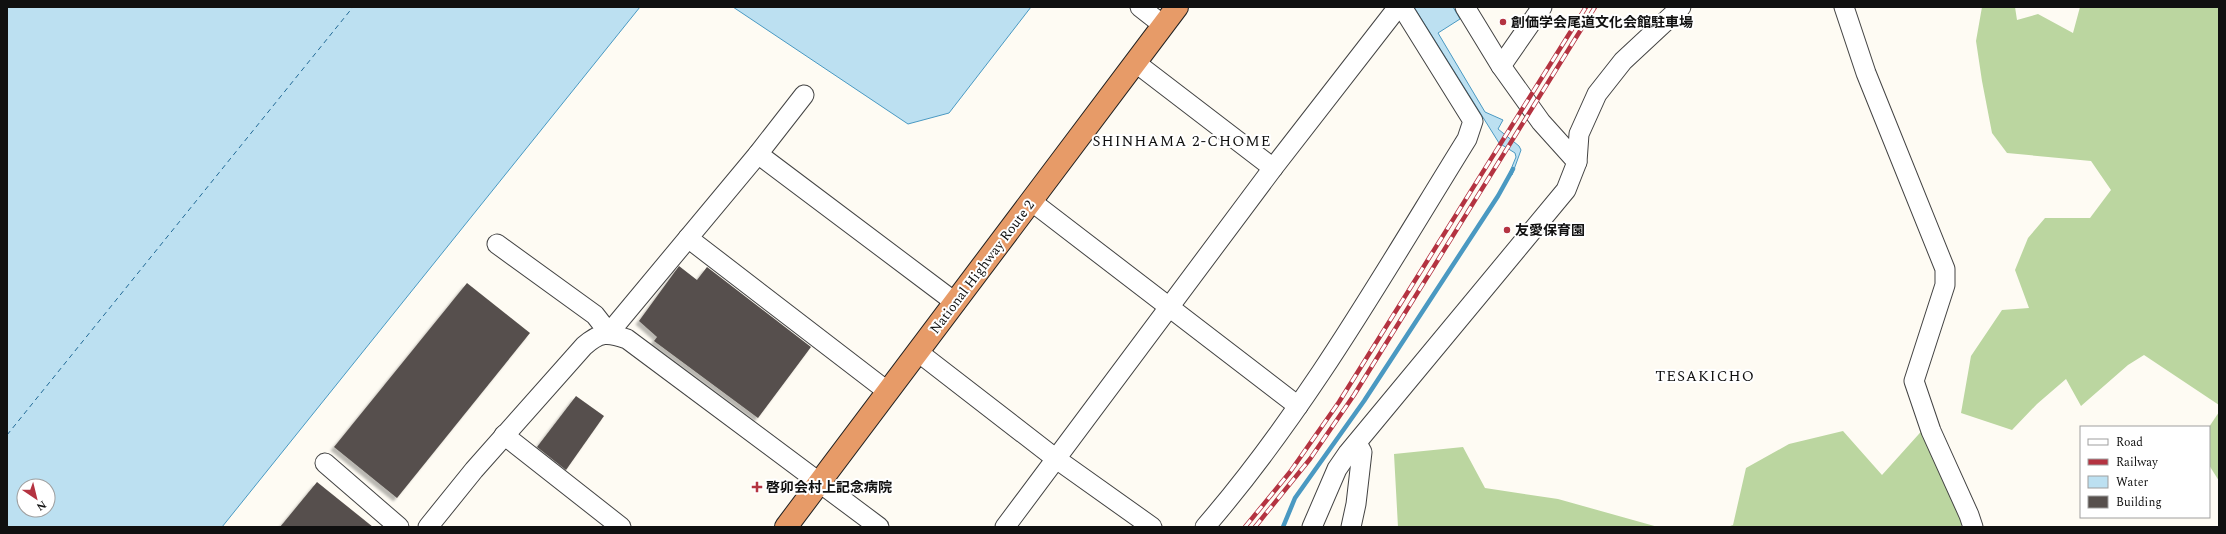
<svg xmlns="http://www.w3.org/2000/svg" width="2226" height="534" font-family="Spectral,'Noto Sans JP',serif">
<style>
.forest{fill:#bbd6a0}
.water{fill:#bce0f1;stroke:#4a99c2;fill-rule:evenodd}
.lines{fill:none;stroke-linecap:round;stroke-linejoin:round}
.stream{stroke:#4a99c2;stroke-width:4.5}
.ferry{stroke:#236b97;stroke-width:1;stroke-dasharray:5 4;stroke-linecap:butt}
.building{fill:#57504d;filter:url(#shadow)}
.minor-casing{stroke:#434343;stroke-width:21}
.highway-casing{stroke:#212121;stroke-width:24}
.minor{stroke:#fff;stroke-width:19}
.highway{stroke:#e79b68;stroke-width:22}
.rail-casing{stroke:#b43341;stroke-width:4.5}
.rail{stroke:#fff;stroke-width:3;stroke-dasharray:9;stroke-linecap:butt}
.poi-dot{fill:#b43341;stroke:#fff;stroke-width:1.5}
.labels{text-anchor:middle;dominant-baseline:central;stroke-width:4;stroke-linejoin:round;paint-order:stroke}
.poi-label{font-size:14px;font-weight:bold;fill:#101010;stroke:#fff;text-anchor:start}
.street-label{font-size:14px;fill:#101010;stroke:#fff}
.neighbourhood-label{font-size:15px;letter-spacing:1px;fill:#101010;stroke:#fff}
</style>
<defs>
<filter id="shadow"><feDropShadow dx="-3.5" dy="3.5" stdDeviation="1" flood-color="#0004"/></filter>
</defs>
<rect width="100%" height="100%" fill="#fefbf3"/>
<g class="forest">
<polygon points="1982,7 2015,7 2017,20 2038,14 2073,33 2080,7 2219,7 2219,405 2144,355 2128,365 2081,406 2066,379 2037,404 2012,430 1961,413 1971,356 2002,310 2029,308 2015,270 2028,238 2045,218 2090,218 2111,190 2091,161 2007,153 1992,133 1982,81 1976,41"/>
<polygon points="2219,412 2219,481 2209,465 2209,427"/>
<polygon points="1927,425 1963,508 1961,527 1727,527 1733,525 1746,468 1789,444 1843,431 1882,475"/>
<polygon points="1463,447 1485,488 1558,499 1658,527 1398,527 1394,454"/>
</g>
<g class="water">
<path d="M7 7H640L222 527H7ZM24 486H48V510H24Z"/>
<polygon points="733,7 1031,7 949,113 908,124"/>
<polygon points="1414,7 1453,7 1460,19 1438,33 1485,112 1503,120 1498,129 1519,146 1521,150 1512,175 1509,174 1516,157 1515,153 1499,143"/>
</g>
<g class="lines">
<polyline class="stream" points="1283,527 1295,498 1364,401 1498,196 1513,169"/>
<polyline class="ferry" points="7,435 353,7"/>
</g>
<g class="building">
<polygon points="679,266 697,280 707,267 811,347 758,418 654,341 657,337 639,321"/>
<polygon points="467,283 530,333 397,498 334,447"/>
<polygon points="576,396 604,416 566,470 537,447"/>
<polygon points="317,482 373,527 280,527"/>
</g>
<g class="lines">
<g class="minor-casing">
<g id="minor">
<polyline points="1140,7 1163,25"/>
<polyline points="1465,7 1501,66 1541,122 1577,162"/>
<polyline points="1844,7 1866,73 1945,269 1945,285 1914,381 1931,431 1969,515 1973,527"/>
<polyline points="1136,63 1273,168"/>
<polyline points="1501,66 1542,7"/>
<polyline points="758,154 956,303"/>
<polyline points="1031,201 1298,406"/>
<polyline points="688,238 887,391"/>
<polyline points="497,244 595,315 609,333 758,154 804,95"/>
<polyline points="918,352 1055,458 1152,527"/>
<polyline points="504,435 621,527"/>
<polyline points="325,463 399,527"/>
<path d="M428 527 474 470 584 346C600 332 607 332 627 339L879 527"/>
<polyline points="1005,527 1273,168 1398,7"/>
<path d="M1205 527C1307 409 1385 271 1467 139L1473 121 1402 7"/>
<polyline points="1312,527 1337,469 1348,453 1566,190 1577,162 1579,134 1597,94 1623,61 1681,7"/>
<polyline points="1351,527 1356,504 1362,452 1357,443"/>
</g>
</g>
<g class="highway-casing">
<polyline id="highway" points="786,527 1177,7"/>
</g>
<use href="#minor" class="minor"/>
<use href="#highway" class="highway"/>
<g class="rail-casing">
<g id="rail">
<polyline points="1245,527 1290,472 1339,402 1586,7"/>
<polyline points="1255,527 1310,459 1354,395 1595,7"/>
</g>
</g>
<use href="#rail" class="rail"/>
</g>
<g class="poi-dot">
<circle cx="1503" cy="22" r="4"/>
<circle cx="1507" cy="230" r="4"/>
<path d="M755 481h4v4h4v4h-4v4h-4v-4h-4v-4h4z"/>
</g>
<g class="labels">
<g class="poi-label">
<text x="1511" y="22">創価学会尾道文化会館駐車場</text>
<text x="1515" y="230">友愛保育園</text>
<text x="766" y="487">啓卯会村上記念病院</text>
</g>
<g class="street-label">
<text transform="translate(982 267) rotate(-53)">National Highway Route 2</text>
</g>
<g class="neighbourhood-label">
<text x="1182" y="141">SHINHAMA 2-CHOME</text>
<text x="1705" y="376">TESAKICHO</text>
</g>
</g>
<rect width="2226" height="534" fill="none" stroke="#101010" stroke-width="16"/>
<rect x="2080" y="426" width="130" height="92" fill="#ffffff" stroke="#9f9f9f"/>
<rect x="2088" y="439" width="20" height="6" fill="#ffffff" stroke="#9f9f9f"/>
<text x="2116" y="446" font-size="12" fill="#101010">Road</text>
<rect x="2088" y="459" width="20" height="6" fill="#b43341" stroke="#9f9f9f"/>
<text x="2116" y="466" font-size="12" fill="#101010">Railway</text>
<rect x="2088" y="476" width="20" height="12" fill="#bce0f1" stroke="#9f9f9f"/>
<text x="2116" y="486" font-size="12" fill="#101010">Water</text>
<rect x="2088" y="496" width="20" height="12" fill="#57504d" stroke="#9f9f9f"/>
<text x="2116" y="506" font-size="12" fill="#101010">Building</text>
<g transform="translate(36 498) rotate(145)"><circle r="19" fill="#ffffff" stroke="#9f9f9f"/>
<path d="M0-3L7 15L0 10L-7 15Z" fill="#b43341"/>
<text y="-6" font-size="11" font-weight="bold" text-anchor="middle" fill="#101010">N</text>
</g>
</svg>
